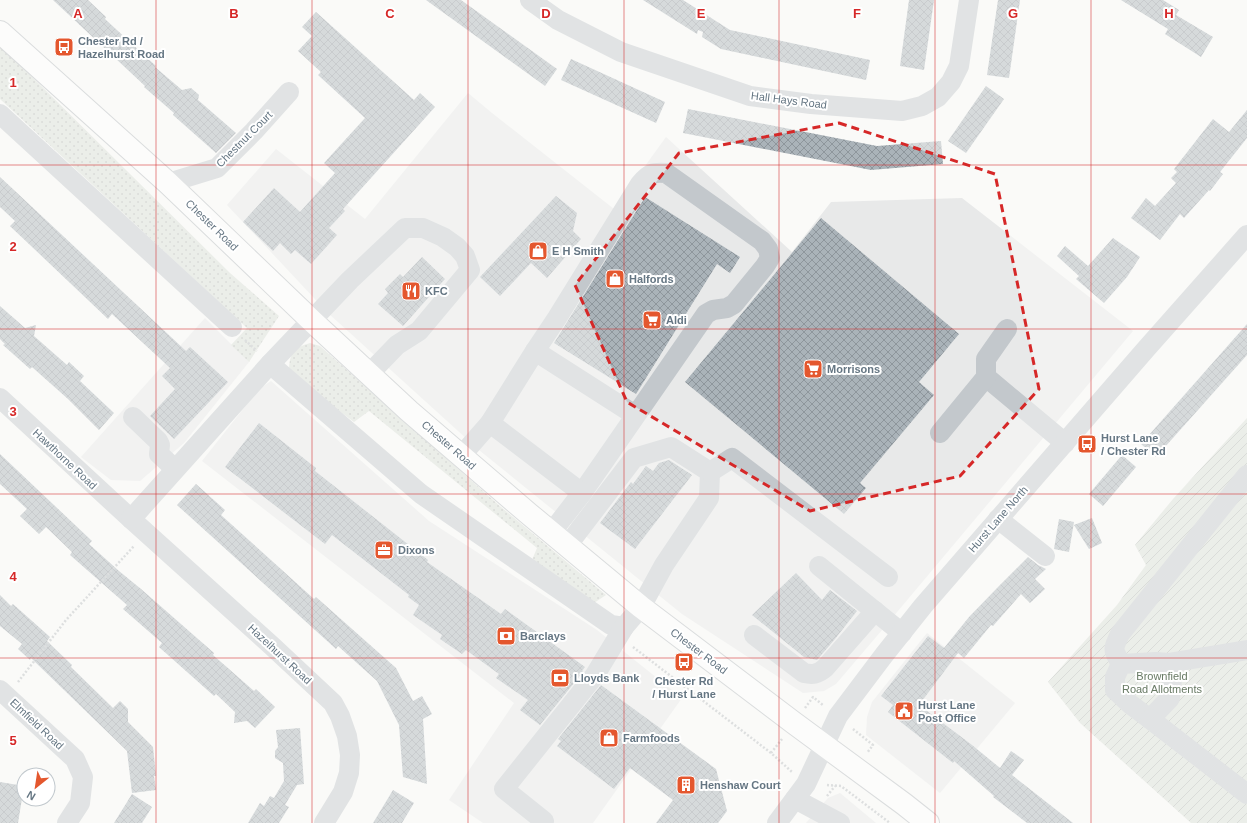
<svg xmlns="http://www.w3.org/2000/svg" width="1247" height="823" font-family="Helvetica,sans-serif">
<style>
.built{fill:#e8e9e9}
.grass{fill:url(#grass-dots)}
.garden{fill:url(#garden-furrows)}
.building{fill:url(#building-cross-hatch)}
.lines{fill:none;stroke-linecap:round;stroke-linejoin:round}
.major-casing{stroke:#b5babe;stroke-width:24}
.path{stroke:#bbbfc2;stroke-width:2.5;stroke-dasharray:2 2;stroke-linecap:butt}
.minor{stroke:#c3c8cc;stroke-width:20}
.major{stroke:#fff;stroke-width:22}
.marked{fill:none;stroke:#d62828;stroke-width:3;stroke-dasharray:8 5;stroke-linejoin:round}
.grid{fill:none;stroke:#d62828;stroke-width:1;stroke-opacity:0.55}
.labels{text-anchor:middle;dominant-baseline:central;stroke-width:4;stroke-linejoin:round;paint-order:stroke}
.poi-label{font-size:11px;font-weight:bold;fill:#657683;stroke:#fff;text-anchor:start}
.street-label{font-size:11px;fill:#657683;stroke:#fff}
.park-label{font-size:11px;fill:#687a64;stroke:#fff}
.grid-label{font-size:13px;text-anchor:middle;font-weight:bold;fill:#d62828;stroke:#fff;stroke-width:4;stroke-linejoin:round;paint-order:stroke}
</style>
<defs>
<pattern id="grass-dots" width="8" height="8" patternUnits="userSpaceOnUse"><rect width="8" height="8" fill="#dadfd7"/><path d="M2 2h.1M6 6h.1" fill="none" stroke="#b4b9b4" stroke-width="1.8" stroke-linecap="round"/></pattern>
<pattern id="garden-furrows" width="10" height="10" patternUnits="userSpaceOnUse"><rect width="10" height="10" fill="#dadfd7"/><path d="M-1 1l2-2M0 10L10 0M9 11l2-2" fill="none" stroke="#b4b9b4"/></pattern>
<pattern id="building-cross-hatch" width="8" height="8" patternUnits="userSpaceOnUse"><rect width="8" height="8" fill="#aab3b9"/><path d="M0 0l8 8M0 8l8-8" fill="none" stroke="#8e969c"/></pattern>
</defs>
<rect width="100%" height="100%" fill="#fafaf8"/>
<g class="built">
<polygon points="468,93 492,113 614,209 666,137 792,252 831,202 962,198 1133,331 882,630 836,684 824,691 803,693 682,614 479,450 328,313 227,205 276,149 365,219"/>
<polygon points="205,318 249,362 184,443 140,481 111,480 81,457"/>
<polygon points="271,381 429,521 597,630 682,698 593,823 483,823 449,800 514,703 202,461 259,389"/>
<polygon points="927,633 1015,703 940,793 866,735 867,717 872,702"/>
<polygon points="840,793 876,823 806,823 828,798"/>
</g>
<g class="grass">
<polygon points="0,47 21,66 230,273 279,316 249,362 231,345 247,328 0,99"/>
<path d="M310 343 320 346 501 507 606 595 594 603 532 560 537 548 369 411 354 422 326 401 289 369C290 352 294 348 310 343Z"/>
</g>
<polygon class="garden" points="1247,418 1247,823 1191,823 1080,723 1048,682 1117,605 1146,565 1135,545 1173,499"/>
<g class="building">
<polygon points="53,0 88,0 106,17 105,19 156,66 155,67 182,90 191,88 199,95 198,100 236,133 216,153 173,115 174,113 144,87 145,86"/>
<polygon points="426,0 461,0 557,69 545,86"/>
<polygon points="643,0 683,0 730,30 870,60 866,80 721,49 702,37 703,32 698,30 697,34"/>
<polygon points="909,0 934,0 924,70 900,66"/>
<polygon points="998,0 1020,0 1009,78 987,75"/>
<polygon points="1121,0 1163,0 1179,10 1176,15 1213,37 1201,57 1165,34 1168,29"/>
<polygon points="316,12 414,100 420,93 435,107 343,209 345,211 329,228 337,235 311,264 295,250 291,254 280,243 273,251 243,222 274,188 300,212 335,173 324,163 365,118 318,75 321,72 298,51 312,36 302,27"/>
<polygon points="571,59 665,102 656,123 561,80"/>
<polygon points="986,86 1004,99 966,153 948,141"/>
<polygon points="688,109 877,146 941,141 943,164 871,170 683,133"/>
<polygon points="1247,110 1247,138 1220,172 1223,174 1210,191 1209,190 1184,218 1180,214 1160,240 1131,218 1146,198 1155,206 1176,183 1171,178 1177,172 1174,169 1213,119 1229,132"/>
<polygon points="0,177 186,351 190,347 228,382 174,439 150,416 175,389 162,376 170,368 112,314 108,319 10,226 15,221 0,207"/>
<polygon points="556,196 577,213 573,231 581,239 547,278 531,263 500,296 480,277"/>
<polygon points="645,197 740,257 730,273 717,264 636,394 554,343"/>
<polygon points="821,218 959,334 919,382 934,395 860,483 866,488 844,514 685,382"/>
<polygon points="1113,238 1140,257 1127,277 1104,303 1076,279 1079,276 1057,256 1065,246 1088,266"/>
<polygon points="422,257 445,279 403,326 378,304 388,293 385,289 400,274 403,277"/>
<polygon points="0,306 25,328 36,325 34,336 67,365 69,362 84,376 80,381 114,413 99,430 68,399 32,367 30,369 3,345 5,344 0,339"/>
<polygon points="1247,324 1247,355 1156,457 1141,444"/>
<polygon points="259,423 316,468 315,471 428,560 427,562 501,614 505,609 585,667 582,671 583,672 540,725 520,710 528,700 496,678 499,674 466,650 462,654 440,639 442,635 413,615 419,605 408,597 409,595 332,535 325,544 225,467"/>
<polygon points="0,454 92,541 89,544 119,571 141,589 214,653 213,655 254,691 256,689 275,707 255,728 247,721 234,723 235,712 216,694 214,696 159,647 162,643 123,609 127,605 70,555 72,552 46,527 39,534 20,516 27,509 0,484"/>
<polygon points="1122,455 1136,467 1103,506 1089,494"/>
<polygon points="669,460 692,475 635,549 600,523 631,482 633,484 646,466 653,471 659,463"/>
<polygon points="196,484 225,510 221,515 314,599 316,597 396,668 413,701 422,696 432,714 423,719 427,784 403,777 399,725 377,681 338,646 336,649 177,505"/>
<polygon points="1092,518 1102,543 1089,549 1074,525"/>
<polygon points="1059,519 1074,522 1069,552 1054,549"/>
<polygon points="1028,557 1038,565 1046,569 1035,579 1045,589 1030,603 1021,594 993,626 991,625 964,658 958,653 919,705 972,745 1000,768 1011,751 1024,760 1012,775 1073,823 1027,823 993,797 994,796 954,761 953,763 888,712 893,705 881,696 928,636 944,648 969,617 999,586"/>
<polygon points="796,573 822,600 830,590 857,611 835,639 817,660 804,657 752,615"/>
<polygon points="0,595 11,606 13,604 50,637 47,641 72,665 71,667 113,708 120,701 128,709 128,722 153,747 156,776 154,776 156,790 132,793 127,751 31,658 30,660 18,649 22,644 0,626"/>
<polygon points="601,685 716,769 727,811 718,823 656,823 673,800 630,768 614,789 557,746 561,741 558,739"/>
<polygon points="300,728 304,784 297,785 285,805 289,807 279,823 248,823 260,803 264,806 270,796 274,798 284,781 283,763 275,758 275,751 278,747 276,730"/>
<polygon points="0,782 24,786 18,823 0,823"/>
<polygon points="393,790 414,803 402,823 373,823"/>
<polygon points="132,794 152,807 142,823 114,823"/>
</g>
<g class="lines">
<g class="major-casing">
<polyline id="major" points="0,32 168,183 312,321 409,411 529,514 641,607 794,723 904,804 928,823"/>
</g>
<g class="path">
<polyline points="245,340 257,351"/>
<polyline points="633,647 771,753 792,772"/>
<polyline points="18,682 66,620 134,546"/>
<polyline points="805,708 813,697 824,706"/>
<polyline points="853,729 873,745 867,753"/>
<polyline points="771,753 782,739"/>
<polyline points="827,785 841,786 890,823"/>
<polyline points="827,796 835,786"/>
</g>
<g class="minor">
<polyline points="530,0 558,20 621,52 750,96 811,104 902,111 922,106 938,97 951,82 959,66 969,0"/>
<polyline points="0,114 232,327"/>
<polyline points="168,183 217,168 254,131 289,92"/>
<path d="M535 351 557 318 640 184C649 173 653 172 666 173L762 241 768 249 770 258 765 266 734 304 727 308 713 310 706 314 582 493 551 533"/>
<polyline points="270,364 421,494 611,625 624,627 641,607 664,565 709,498 710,472 671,447 634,458 567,546"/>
<polyline points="986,377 1065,443"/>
<polyline points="0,398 131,519 272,646 333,703 340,716 347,736 350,755 349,773 343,792 324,823"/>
<polyline points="133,417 158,441 160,445 159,454 175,469"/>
<polyline points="490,423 582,493"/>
<polyline points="940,433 986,377 986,359 1007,329"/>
<polyline points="461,456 490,423 535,351 635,415"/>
<polyline points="710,472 732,458 888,577"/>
<polyline points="131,519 270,364 350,280 405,228 423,228 443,237 457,247 465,256 470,270 419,331 397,345 369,374"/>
<polyline points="998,519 1045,556"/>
<polyline points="819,566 902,633"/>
<path d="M754 635 804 673C813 675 818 674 825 668L875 611"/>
<polyline points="1168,663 1172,679 1170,698 1150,719 1130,704 1115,690 1115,677 1121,664 1156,662 1168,663 1247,650"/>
<path d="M1121 664C1113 649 1112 650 1120 634L1247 475"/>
<polyline points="0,690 75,759 83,777 80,803 67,823"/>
<polyline points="1150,719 1247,794"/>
<polyline points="795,799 840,823"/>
<polyline points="544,821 504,789 595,675 624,627"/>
<polyline points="777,823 806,784 838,716 884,655 923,606 1146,349 1247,235"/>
</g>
<use href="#major" class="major"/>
</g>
<path d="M0 0H1247V823H0ZM839 123 995 174 1039 389 960 476 810 511 627 402 575 285 679 153Z" fill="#fafaf8" fill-opacity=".55" fill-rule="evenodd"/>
<path class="marked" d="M839 123 995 174 1039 389 960 476 810 511 627 402 575 285 679 153Z"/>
<path class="grid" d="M156 0V823M312 0V823M468 0V823M624 0V823M779 0V823M935 0V823M1091 0V823M0 165H1247M0 329H1247M0 494H1247M0 658H1247"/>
<defs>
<g id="bus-square" transform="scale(1)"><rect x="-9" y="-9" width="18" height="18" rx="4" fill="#e4572e" stroke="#fff"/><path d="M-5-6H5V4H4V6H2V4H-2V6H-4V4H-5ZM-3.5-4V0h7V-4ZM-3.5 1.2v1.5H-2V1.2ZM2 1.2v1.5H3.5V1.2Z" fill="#fff"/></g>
<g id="shop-square" transform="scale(1)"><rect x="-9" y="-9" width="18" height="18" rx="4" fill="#e4572e" stroke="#fff"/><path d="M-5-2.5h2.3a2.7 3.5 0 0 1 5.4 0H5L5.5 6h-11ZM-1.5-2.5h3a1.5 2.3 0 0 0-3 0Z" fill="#fff"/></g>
<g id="restaurant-square" transform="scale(1)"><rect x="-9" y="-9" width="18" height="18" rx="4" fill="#e4572e" stroke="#fff"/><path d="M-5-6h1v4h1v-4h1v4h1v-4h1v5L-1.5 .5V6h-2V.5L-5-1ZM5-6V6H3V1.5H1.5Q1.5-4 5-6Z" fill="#fff"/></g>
<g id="supermarket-square" transform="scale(1)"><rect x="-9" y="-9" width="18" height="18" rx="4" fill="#e4572e" stroke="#fff"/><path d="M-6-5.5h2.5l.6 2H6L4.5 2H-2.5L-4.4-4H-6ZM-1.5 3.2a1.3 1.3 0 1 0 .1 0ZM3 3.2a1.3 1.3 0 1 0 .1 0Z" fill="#fff"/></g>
<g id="office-square" transform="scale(1)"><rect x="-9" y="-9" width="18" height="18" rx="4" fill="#e4572e" stroke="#fff"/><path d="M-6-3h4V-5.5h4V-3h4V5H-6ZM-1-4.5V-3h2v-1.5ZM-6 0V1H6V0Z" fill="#fff"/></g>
<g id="bank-square" transform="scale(1)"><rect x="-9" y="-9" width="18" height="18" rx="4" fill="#e4572e" stroke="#fff"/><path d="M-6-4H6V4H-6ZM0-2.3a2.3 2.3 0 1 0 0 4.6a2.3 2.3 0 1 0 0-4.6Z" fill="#fff"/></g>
<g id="civic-square" transform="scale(1)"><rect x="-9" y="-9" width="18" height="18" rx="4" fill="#e4572e" stroke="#fff"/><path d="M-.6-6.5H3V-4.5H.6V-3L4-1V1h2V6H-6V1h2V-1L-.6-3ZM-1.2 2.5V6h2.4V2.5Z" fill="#fff"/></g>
<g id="building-square" transform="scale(1)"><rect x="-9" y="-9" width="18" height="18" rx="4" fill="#e4572e" stroke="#fff"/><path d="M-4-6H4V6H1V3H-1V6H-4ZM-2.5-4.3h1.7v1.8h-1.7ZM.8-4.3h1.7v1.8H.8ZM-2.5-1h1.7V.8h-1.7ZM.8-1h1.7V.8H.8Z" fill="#fff"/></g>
</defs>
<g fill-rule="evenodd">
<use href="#bus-square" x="64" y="47"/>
<use href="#shop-square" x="538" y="251"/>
<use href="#shop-square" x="615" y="279"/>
<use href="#restaurant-square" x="411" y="291"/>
<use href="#supermarket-square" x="652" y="320"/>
<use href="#supermarket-square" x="813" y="369"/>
<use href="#bus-square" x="1087" y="444"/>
<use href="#office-square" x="384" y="550"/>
<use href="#bank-square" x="506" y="636"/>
<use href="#bus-square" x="684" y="662"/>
<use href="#bank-square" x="560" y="678"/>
<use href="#civic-square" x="904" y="711"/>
<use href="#shop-square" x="609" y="738"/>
<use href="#building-square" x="686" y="785"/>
</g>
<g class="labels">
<g class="poi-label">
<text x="78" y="41">Chester Rd /<tspan x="78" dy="13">Hazelhurst Road</tspan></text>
<text x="552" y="251">E H Smith</text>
<text x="629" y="279">Halfords</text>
<text x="425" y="291">KFC</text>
<text x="666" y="320">Aldi</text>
<text x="827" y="369">Morrisons</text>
<text x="1101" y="438">Hurst Lane<tspan x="1101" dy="13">/ Chester Rd</tspan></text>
<text x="398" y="550">Dixons</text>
<text x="520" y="636">Barclays</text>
<text x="574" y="678">Lloyds Bank</text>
<text x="684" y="681" text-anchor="middle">Chester Rd<tspan x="684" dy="13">/ Hurst Lane</tspan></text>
<text x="918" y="705">Hurst Lane<tspan x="918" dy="13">Post Office</tspan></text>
<text x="623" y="738">Farmfoods</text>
<text x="700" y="785">Henshaw Court</text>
</g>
<g class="street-label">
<text transform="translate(789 100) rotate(7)">Hall Hays Road</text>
<text transform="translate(244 139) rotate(-45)">Chestnut Court</text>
<text transform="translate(212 225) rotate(44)">Chester Road</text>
<text transform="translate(449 445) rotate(41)">Chester Road</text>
<text transform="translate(65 459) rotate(43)">Hawthorne Road</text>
<text transform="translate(998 519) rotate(-49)">Hurst Lane North</text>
<text transform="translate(699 651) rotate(37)">Chester Road</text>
<text transform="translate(280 654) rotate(43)">Hazelhurst Road</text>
<text transform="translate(37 724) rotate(43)">Elmfield Road</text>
</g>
<g class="park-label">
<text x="1162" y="676">Brownfield<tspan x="1162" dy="13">Road Allotments</tspan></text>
</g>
</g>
<g class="grid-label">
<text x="78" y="18">A</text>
<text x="234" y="18">B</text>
<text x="390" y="18">C</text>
<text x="546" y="18">D</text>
<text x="701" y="18">E</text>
<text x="857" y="18">F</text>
<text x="1013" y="18">G</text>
<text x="1169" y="18">H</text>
<text x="13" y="87">1</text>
<text x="13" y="251">2</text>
<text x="13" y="416">3</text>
<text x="13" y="581">4</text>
<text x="13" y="745">5</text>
</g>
<g transform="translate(36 787) rotate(210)"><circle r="19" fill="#ffffff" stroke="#c1c8cd"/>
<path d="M0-3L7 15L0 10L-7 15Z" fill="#e4572e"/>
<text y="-6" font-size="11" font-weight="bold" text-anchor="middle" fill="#657683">N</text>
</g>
</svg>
